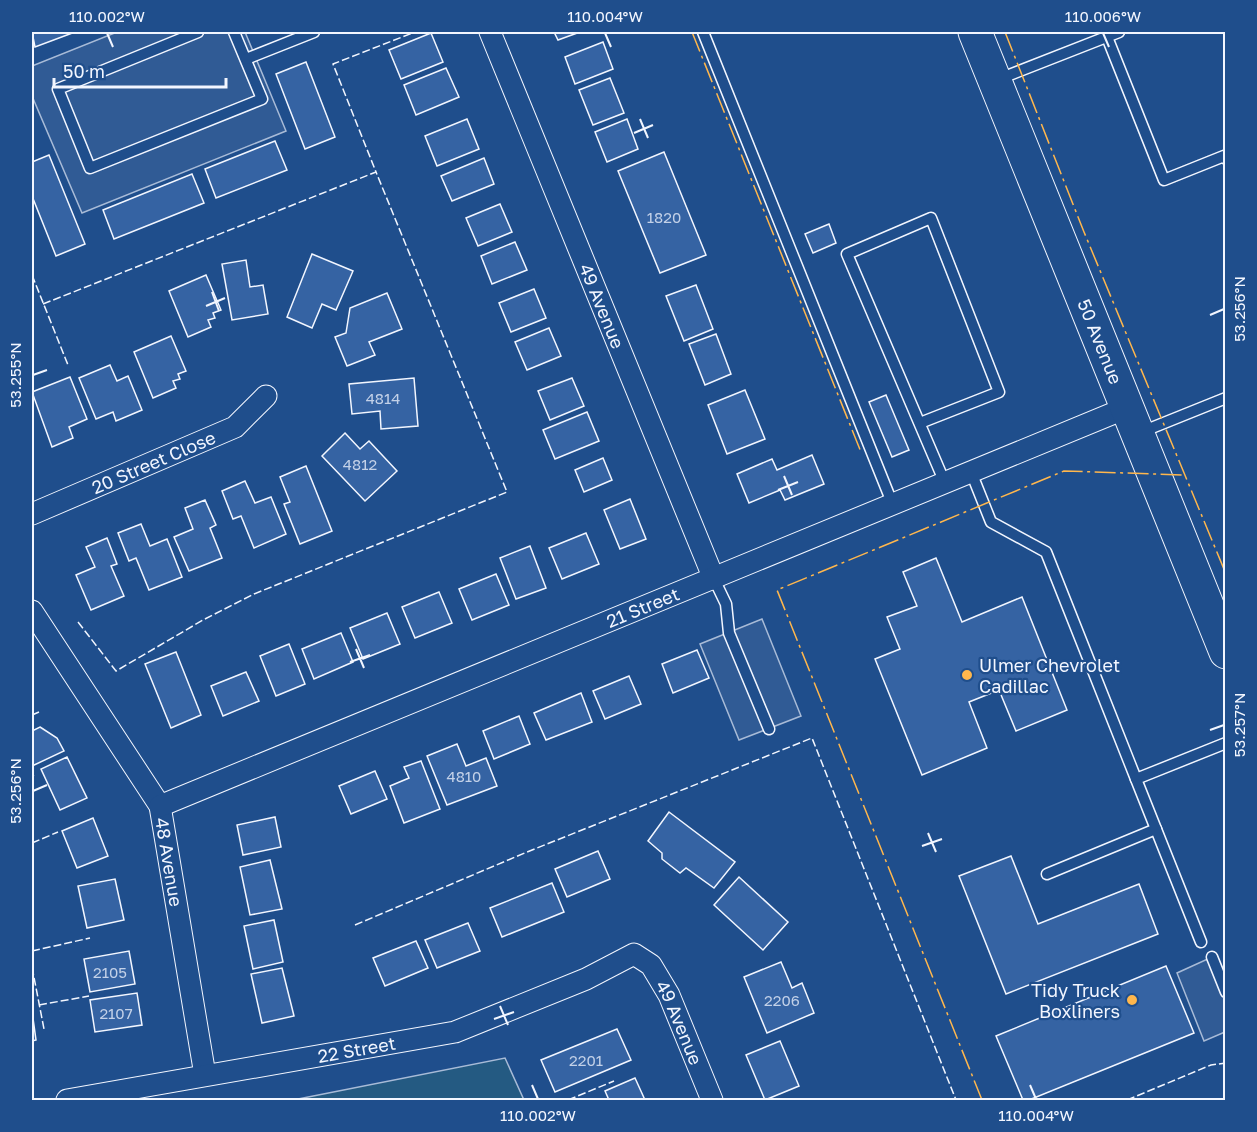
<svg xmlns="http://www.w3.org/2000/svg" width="1257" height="1132" font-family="'Golos Text',sans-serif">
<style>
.green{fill:#245a82;stroke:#a8bbd7;stroke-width:1.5}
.parking{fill:#305b95;stroke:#a8bbd7;stroke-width:1.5}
.building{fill:#3563a3;stroke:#f2f6ff;stroke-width:1.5}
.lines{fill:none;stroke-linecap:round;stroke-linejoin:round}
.service-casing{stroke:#f2f6ff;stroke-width:13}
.minor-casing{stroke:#f2f6ff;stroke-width:23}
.primary-casing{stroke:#f2f6ff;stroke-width:35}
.service{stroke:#1f4e8c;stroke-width:10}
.minor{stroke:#1f4e8c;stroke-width:21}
.primary{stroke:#1f4e8c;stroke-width:33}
.fence{stroke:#f2f6ff;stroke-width:1.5;stroke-dasharray:8 3;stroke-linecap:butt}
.power{stroke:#ffb74d;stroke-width:1.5;stroke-dasharray:21 4.5 3 4.5;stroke-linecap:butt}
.ticks{fill:none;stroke:#f2f6ff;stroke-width:2}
.poi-dot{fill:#ffb74d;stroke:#1f4e8c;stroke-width:2}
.labels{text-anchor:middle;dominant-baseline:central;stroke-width:4.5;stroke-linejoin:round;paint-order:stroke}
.number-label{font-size:15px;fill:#c3d1e8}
.street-label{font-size:18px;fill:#f2f6ff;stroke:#1f4e8c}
.poi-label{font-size:18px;fill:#f2f6ff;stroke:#1f4e8c;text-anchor:start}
.neatline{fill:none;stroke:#f2f6ff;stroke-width:2}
.ticks-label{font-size:15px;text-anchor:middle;fill:#f2f6ff}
</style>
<rect width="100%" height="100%" fill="#1f4e8c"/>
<polygon class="green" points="505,1058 524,1100 293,1100"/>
<g class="parking">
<polygon points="117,32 245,32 286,131 82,213 32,96 32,66"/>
<polygon points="762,619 801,716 739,740 700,644"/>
<polygon points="1212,957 1225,992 1225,1032 1204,1041 1177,973"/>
</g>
<g class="building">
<polygon points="32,32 75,32 35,47"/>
<polygon points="554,32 580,32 558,40"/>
<polygon points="431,33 443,62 401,79 389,50"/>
<polygon points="603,42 613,69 575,84 565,57"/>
<polygon points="306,62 335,137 305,149 276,74"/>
<polygon points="446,68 459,97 416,115 404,85"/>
<polygon points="610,78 624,113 593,125 579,90"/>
<polygon points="467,119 479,149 437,166 425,136"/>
<polygon points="627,119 638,149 607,162 595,132"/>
<polygon points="275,141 287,170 216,198 205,169"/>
<polygon points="664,152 706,255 660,273 618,171"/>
<polygon points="49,155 85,244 56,256 32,196 32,162"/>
<polygon points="484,158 494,184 452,201 441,176"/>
<polygon points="192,174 204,203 114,239 103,210"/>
<polygon points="500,204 512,232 478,246 466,218"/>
<polygon points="829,224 836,243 813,253 805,234"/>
<polygon points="515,242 527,270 492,284 481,256"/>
<polygon points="312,254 353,271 336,310 322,304 312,328 287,317"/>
<polygon points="246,260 250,287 263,285 268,314 232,320 222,264"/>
<polygon points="206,275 221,310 213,313 215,318 208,320 211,327 188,337 169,291"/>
<polygon points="696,285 713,329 684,341 666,296"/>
<polygon points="534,289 546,318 511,332 499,303"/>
<polygon points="387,293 402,329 369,342 375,355 347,366 335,337 346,333 350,308"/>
<polygon points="549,328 561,356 527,370 515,342"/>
<polygon points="716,334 731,374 705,385 689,344"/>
<polygon points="171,336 186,371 178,374 180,379 173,381 176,388 153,398 134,352"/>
<polygon points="110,365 117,381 128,376 142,410 116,421 113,412 96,419 79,378"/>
<polygon points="70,377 87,419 69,427 73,438 52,447 32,392"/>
<polygon points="414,378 418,426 381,429 380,411 352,414 349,384"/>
<polygon points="572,378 584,406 550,420 538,391"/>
<polygon points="745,390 765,439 727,454 708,405"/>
<polygon points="886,395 909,450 892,457 869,402"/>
<polygon points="587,412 599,441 555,459 543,430"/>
<polygon points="345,433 360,449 369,441 397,471 365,501 322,456"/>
<polygon points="812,455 824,484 785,500 780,490 749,503 737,474 772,459 777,470"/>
<polygon points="603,458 612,480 584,492 575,470"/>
<polygon points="306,466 332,531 300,544 284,504 290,502 280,477"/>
<polygon points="245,481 255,503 271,497 286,534 254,548 241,516 233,519 222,491"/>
<polygon points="630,499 646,539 620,549 604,510"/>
<polygon points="205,500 216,525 210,528 222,558 189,571 174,537 193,529 185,508"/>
<polygon points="141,524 150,546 167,539 182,577 149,590 136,558 129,561 118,533"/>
<polygon points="586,533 599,564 562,579 549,548"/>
<polygon points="107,538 117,564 111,566 124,596 91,610 76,575 95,567 86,547"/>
<polygon points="530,546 546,588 516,599 500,558"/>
<polygon points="936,558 962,622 1022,597 1067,710 1016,731 999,690 969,702 987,748 922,775 875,659 900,649 887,617 917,606 903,572"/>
<polygon points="496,574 509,605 472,620 459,589"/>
<polygon points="439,592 452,623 415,638 402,607"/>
<polygon points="387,613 400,644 363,659 350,628"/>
<polygon points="341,633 353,662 314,679 302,649"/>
<polygon points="289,644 305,684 276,696 260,656"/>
<polygon points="697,650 709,678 673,693 662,664"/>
<polygon points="176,652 201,715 171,728 145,664"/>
<polygon points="246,672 259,701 223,716 211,686"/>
<polygon points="629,676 641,704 605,719 593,691"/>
<polygon points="581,693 592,722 546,740 534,713"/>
<polygon points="519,716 530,744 494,759 483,731"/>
<polygon points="40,727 57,738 64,751 32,766 32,731"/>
<polygon points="457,744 466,766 486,758 497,786 447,805 427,756"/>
<polygon points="67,757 87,798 60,810 41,769"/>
<polygon points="421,761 440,809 404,823 390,786 409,778 404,767"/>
<polygon points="375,771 387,799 351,814 339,786"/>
<polygon points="669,812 735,862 714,888 686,868 680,873 662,859 662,853 648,841"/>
<polygon points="275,817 281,847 243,855 237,825"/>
<polygon points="93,818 108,856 77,868 62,831"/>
<polygon points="598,851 610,879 567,897 555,869"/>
<polygon points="1011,856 1038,924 1139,884 1158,934 1006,994 959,876"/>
<polygon points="270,860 282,909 250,915 240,867"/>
<polygon points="739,877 788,922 763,950 714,905"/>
<polygon points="115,879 124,920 87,928 78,886"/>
<polygon points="552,883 564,912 502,937 490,908"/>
<polygon points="274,920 283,962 253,969 244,926"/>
<polygon points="468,923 480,951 437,968 425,940"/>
<polygon points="416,941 428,968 385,986 373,958"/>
<polygon points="129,951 135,984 90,992 84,959"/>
<polygon points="781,962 792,988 802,983 814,1013 767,1033 744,977"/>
<polygon points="1166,966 1194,1033 1029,1100 1023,1100 996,1036"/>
<polygon points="282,968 294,1016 262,1023 251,974"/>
<polygon points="137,993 142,1025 95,1032 90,1000"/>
<polygon points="32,1011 36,1040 32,1041"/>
<polygon points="617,1029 631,1060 555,1092 541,1060"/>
<polygon points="780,1041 799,1086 765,1100 746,1055"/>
<polygon points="635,1078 645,1100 609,1100 605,1091"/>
</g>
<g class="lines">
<g class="service-casing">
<g id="service">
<polyline points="198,32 58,89 90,168 262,99 234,32"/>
<polyline points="703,32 893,505"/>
<polyline points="1105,32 1164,180 1224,156 1226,159"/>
<polyline points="246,59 314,32"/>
<polyline points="999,79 1119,32"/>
<polyline points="920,423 999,392 931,218 847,254 945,483"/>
<polyline points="1139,433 1226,398"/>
<polyline points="971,472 991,522 1046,552 1136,779"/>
<polyline points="714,579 726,604 729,633 769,729"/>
<polyline points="1047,874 1156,829"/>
<polyline points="1201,942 1136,779 1226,743"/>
<polyline points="1212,957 1226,992"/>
</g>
</g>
<g class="minor-casing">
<g id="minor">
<path id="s1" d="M490 32 714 579"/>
<path id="s2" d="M32 514 235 427 266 396"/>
<path id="s3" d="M32 611 160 806 205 1075"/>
<path id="s4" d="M160 806 1126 408"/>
<path id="s5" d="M67 1100 455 1032 586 979 634 954 651 965 669 995 712 1100"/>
</g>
</g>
<g class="primary-casing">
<g id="primary">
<path id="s6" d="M975 32 1226 652"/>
</g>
</g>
<use href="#service" class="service"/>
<use href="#minor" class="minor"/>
<use href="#primary" class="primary"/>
<g class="fence">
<polyline points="32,275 68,365"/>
<polyline points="43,304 376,172 333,64 415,32"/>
<polyline points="78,622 116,671 203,620 254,594 507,492 376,172"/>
<polyline points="32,715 39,712"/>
<polyline points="32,776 34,775"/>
<polyline points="32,843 58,832"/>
<polyline points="355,925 527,852 812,738 956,1100"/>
<polyline points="32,951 90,938"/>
<polyline points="32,967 44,1029"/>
<polyline points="39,1005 89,996"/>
<polyline points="568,1100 614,1081"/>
<polyline points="1127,1100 1211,1065 1226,1063"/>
</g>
<g class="power">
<polyline points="692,32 861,452"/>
<polyline points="1005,32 1084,232 1226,574"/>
<polyline points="982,1100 777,590 1064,471 1185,475"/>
</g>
</g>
<path class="ticks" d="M107 33 113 47M605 33 611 47M1103 33 1109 47M640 119 648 138M634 133 653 125M212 292 219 311M206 306 225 298M1210 315 1224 309M33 375 47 370M784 476 792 495M778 490 798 482M356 649 364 668M350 662 370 655M1210 730 1224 725M33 791 47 785M928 833 936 852M922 846 942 839M500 1006 508 1025M494 1019 514 1012M532 1085 538 1099M1030 1085 1036 1099"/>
<g class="poi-dot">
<circle cx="967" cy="675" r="6"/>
<circle cx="1132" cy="1000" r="6"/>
</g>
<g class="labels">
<g class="number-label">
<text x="664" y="217">1820</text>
<text x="383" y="398">4814</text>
<text x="360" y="464">4812</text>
<text x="464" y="776">4810</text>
<text x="110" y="972">2105</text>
<text x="782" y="1000">2206</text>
<text x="116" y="1013">2107</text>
<text x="586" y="1060">2201</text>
</g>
<g class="street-label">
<text stroke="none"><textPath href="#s1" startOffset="296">49 Avenue</textPath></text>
<text stroke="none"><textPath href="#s6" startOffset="334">50 Avenue</textPath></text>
<text stroke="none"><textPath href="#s2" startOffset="132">20 Street Close</textPath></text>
<text stroke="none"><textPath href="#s4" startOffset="522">21 Street</textPath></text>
<text stroke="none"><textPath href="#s3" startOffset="290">48 Avenue</textPath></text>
<text stroke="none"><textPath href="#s5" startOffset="674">49 Avenue</textPath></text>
<text stroke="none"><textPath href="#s5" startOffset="294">22 Street</textPath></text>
</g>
<g class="poi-label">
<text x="979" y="665">Ulmer Chevrolet<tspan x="979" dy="21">Cadillac</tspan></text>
<text x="1120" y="990" text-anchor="end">Tidy Truck<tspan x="1120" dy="21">Boxliners</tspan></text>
</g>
</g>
<rect width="1257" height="1132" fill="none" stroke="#1f4e8c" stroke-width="66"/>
<path d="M54 78v9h172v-9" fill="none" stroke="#f2f6ff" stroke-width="3"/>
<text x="63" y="78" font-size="18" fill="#f2f6ff" stroke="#1f4e8c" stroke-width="4.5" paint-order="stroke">50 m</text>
<rect x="33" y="33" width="1191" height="1066" class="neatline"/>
<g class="ticks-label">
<text x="107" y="22">110.002°W</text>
<text x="605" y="22">110.004°W</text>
<text x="1103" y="22">110.006°W</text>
<text transform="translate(1240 309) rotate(-90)" y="5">53.256°N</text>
<text transform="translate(16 375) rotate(-90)" y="5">53.255°N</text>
<text transform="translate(1240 725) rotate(-90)" y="5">53.257°N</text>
<text transform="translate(16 791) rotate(-90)" y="5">53.256°N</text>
<text x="538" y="1121">110.002°W</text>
<text x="1036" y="1121">110.004°W</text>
</g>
</svg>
